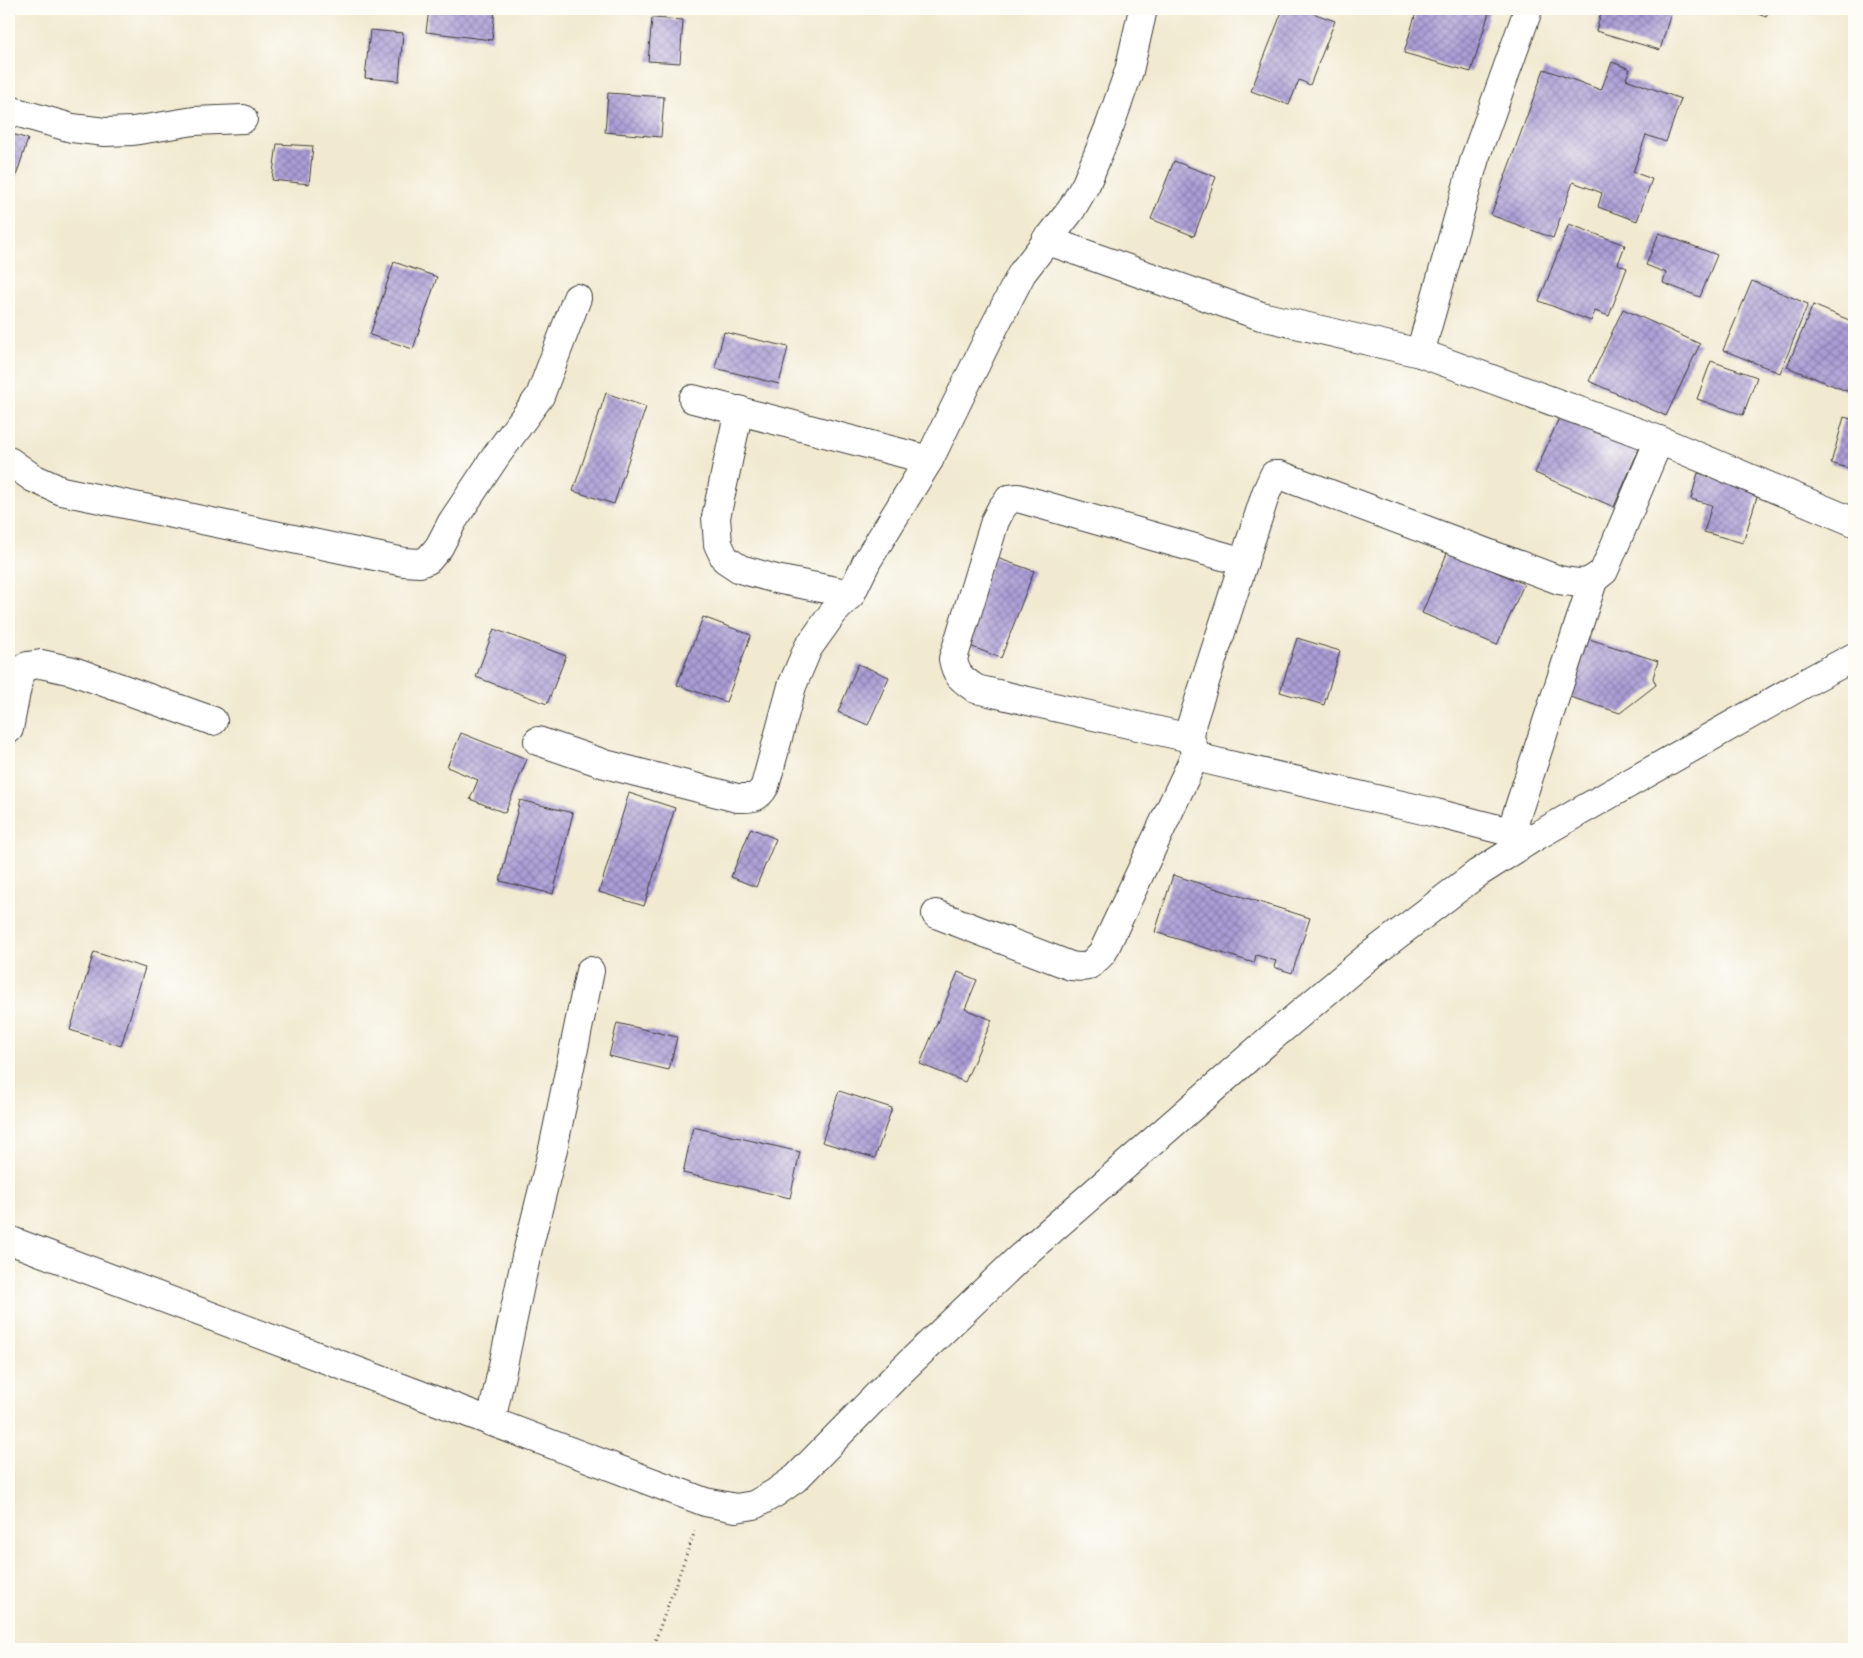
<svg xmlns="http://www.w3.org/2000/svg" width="1863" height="1658" font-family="Delius,sans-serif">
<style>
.building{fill:url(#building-cross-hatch)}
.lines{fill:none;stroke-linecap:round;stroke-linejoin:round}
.minor-casing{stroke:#3c3b37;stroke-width:30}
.tertiary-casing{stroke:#3c3b37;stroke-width:30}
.path{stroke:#3c3b37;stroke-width:3;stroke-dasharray:1 4;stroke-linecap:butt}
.minor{stroke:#fff;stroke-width:28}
.tertiary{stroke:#fff;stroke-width:28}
</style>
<defs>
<pattern id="building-cross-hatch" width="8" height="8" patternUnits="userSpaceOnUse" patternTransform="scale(1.25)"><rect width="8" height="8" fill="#ab9dd6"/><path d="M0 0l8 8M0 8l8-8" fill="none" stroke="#8a7fad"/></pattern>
</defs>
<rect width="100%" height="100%" fill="#fdfcf7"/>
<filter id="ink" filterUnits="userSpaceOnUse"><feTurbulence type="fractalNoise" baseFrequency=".02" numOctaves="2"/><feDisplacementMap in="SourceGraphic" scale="10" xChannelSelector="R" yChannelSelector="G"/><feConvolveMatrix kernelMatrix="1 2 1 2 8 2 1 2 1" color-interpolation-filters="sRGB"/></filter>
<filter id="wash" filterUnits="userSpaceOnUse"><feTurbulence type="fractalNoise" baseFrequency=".0096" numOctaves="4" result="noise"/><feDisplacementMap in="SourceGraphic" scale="20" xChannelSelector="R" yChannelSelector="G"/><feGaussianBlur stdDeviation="1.12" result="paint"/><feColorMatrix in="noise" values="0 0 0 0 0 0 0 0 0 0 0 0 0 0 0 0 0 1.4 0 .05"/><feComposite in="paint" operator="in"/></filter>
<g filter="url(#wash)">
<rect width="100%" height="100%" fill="#f1ead1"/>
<g id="blocks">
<g class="building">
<polygon points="353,9 389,9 389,13 353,10"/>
<polygon points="429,9 495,9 492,40 426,32"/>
<polygon points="1283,9 1302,9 1335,21 1310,85 1299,80 1289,105 1251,91"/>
<polygon points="1417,9 1490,9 1471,72 1404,53"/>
<polygon points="1602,9 1672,9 1660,50 1596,31"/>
<polygon points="1745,9 1769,9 1766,17"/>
<polygon points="652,18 683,20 680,63 648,61"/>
<polygon points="370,30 403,33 399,81 365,78"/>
<polygon points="1612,62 1630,69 1626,79 1681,99 1666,142 1646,135 1633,172 1652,179 1637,221 1598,207 1602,193 1573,182 1553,238 1491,215 1544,69 1601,90"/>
<polygon points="608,93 664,97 661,137 605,132"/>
<polygon points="9,133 28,139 10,195 9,195"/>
<polygon points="277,144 313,146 309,184 272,180"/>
<polygon points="1174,161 1216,177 1194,236 1151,219"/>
<polygon points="1569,224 1625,245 1618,264 1627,268 1609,316 1595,311 1591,321 1539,301"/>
<polygon points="1659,233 1717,255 1700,297 1663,283 1666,273 1646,265"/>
<polygon points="394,262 437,277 413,349 370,335"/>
<polygon points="1752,281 1808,304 1780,373 1723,350"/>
<polygon points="1813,305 1854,322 1854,394 1787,367"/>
<polygon points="1623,309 1700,344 1666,416 1589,381"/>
<polygon points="724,332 788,347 779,384 715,368"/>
<polygon points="1711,361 1757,377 1743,415 1697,399"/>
<polygon points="606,393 646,407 614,504 573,491"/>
<polygon points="1562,411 1641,444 1614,507 1535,473"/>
<polygon points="1844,417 1854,420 1854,470 1831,463"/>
<polygon points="1698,473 1759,490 1743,543 1704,532 1712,505 1691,499"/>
<polygon points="1448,551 1524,584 1497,645 1422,613"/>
<polygon points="994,557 1034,571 1001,658 962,643"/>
<polygon points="703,617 751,635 726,702 677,685"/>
<polygon points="494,629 566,656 547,704 476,677"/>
<polygon points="1583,637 1658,661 1653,678 1656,685 1620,713 1564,695"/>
<polygon points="1297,638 1340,651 1324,705 1280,692"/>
<polygon points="858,664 889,677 868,725 838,712"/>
<polygon points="461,733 527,759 505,813 470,799 478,780 447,767"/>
<polygon points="629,793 675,808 644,906 599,892"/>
<polygon points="520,800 573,813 553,894 500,881"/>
<polygon points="751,828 776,839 756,887 731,877"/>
<polygon points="1173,875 1310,918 1292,973 1274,967 1276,961 1256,955 1254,963 1155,932"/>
<polygon points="94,952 145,968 121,1046 70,1030"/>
<polygon points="958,972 977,980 965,1009 992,1020 965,1082 920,1064"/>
<polygon points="617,1023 677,1037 669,1070 609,1056"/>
<polygon points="839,1091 892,1108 875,1158 822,1142"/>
<polygon points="693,1127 800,1152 790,1198 683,1173"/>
</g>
</g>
</g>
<g filter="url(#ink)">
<use href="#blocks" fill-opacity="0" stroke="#3c3b37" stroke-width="1"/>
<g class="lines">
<g class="minor-casing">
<g id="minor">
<polyline points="9,110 72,128 105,132 133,131 194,121 243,119"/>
<polyline points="1046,240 1261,316 1420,353 1659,440 1854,522"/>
<polyline points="1420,353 1475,158 1527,13"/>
<polyline points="693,399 929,460"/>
<polyline points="739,410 716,517 718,544 725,559 740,569 776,579 851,594"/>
<polyline points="9,461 33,478 62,491 404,562 420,563 428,560 439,547 452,522 496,456 540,396 577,298"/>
<polyline points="9,729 20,671 27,666 41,664 73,671 213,721"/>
<path d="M1190 738 976 689C962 679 956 676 953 659L995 521 1001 509 1009 499 1018 498 1244 562"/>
<path d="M538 741 605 764 737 798C751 798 757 800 765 786L792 686 808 648 833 613 851 594 867 561 929 460 989 337 1022 273 1071 210 1086 184 1110 125 1129 71 1143 9"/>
<polyline points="1511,832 1593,581"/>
<path d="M1533 838 1436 813 1208 760 1196 754 1190 738 1192 722 1266 493 1274 475H1280L1559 580C1581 584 1587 586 1604 571L1659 440"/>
<path d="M936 914 1071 966C1089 969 1091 965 1103 952L1196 754"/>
<polyline points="491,1422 526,1257 553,1149 590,971"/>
</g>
</g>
<g class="tertiary-casing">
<polyline id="tertiary" points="9,1240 705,1502 736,1508 754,1505 775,1493 796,1478 899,1373 1016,1261 1270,1039 1368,957 1478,873 1533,838 1816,677 1854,657"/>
</g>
<polyline class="path" points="652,1649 695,1531"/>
<use href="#minor" class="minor"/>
<use href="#tertiary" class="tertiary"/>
</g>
</g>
<rect width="1863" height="1658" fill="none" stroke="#fdfcf7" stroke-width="30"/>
</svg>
